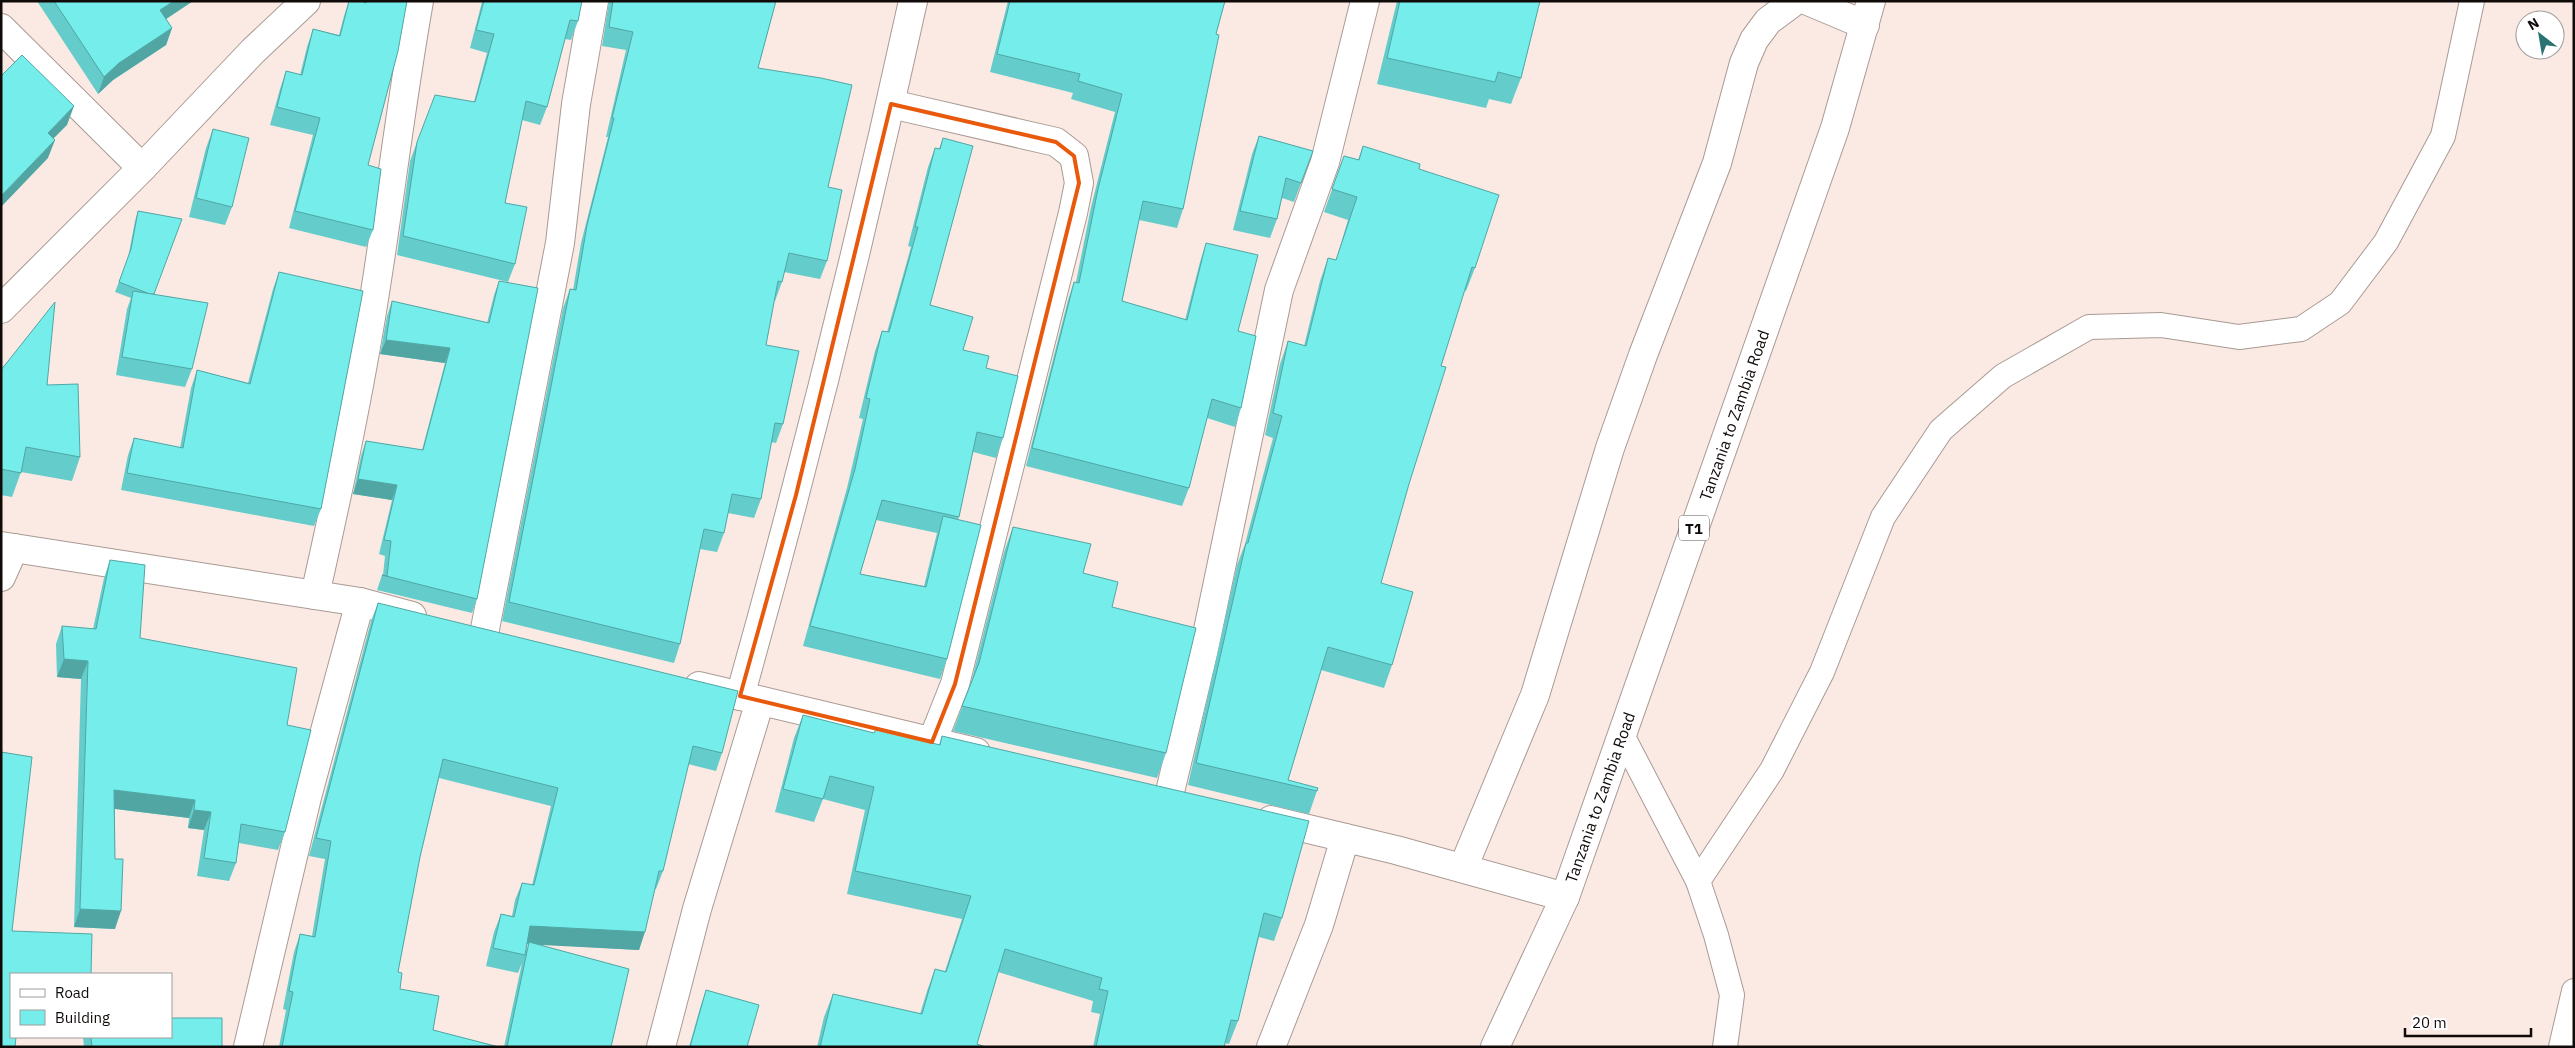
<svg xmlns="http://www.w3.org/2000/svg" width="2575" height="1048" font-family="'IBM Plex Sans',sans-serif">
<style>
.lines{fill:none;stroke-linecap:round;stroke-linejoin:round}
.service-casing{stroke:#a99a94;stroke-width:26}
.minor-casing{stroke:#a99a94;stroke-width:30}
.trunk-casing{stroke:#a99a94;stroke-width:30}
.service{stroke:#fff;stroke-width:24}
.minor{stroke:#fff;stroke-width:28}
.trunk{stroke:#fff;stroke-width:28}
.wall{fill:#64ccca;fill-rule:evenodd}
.shaded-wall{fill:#51a6a4}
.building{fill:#74edeb;stroke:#51a6a4}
.marked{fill:none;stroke:#e8590c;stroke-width:4;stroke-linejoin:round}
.labels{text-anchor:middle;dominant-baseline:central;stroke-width:4;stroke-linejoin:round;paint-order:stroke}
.shield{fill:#fff;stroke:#585453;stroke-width:1}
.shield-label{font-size:15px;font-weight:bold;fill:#100b09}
.street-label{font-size:16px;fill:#100b09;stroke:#fff}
</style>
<rect width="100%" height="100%" fill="#faeae3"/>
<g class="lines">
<g class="service-casing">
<g id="service">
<polyline points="1622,735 1698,881 1716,935 1732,995 1725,1047"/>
<polyline points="1698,881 1772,770 1822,672 1883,517 1941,430 2003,376 2089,327 2161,325 2239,337 2301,329 2340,303 2386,242 2443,136 2472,1"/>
<polyline points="2561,1047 2574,991"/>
</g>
</g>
<g class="minor-casing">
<g id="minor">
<polyline points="1808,1 1865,25"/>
<polyline points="1,28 142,168"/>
<polyline points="891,104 1056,142 1074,156 1079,183 1073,213 955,684 932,742"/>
<polyline points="1,309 142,168 253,51 306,1"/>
<polyline points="1,546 360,602 412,616"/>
<polyline points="1,577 14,548"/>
<path d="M315 595C338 492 360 390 376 286 391 191 402 96 419 1"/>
<polyline points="484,634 560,243 576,104 594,1"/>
<polyline points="699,686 976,752"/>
<path d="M740 696C805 465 862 235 913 1"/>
<polyline points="1169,796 1204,649 1279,290 1325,162 1365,1"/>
<polyline points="1271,820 1396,850 1565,897"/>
<polyline points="1463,868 1535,695 1610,448 1643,355 1717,163 1744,63 1754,40 1768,21 1795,1"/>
<polyline points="248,1047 307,797 360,602"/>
<polyline points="661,1047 697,909 760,701"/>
<polyline points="1271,1047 1319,925 1345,838"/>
</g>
</g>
<g class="trunk-casing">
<g id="trunk">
<path id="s1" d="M1495 1047 1565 897 1835 128 1871 1"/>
</g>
</g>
<use href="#service" class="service"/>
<use href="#minor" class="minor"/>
<use href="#trunk" class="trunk"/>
</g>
<g class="wall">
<polygon points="37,1 193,1 166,19 172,28 166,45 113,80 98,94"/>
<polygon points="349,1 365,2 365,1 407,1 368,165 373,230 366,247 289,228 313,135 270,125 280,89 286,71 300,75 307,47 313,29 339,35 344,16"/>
<polygon points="480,1 582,1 578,21 571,40 565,39 547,107 540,125 522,120 505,203 515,264 508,282 397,255 410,161 417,142 474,102 487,53 470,48 482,2"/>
<polygon points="609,1 776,1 758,68 828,187 827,261 820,279 784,272 782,282 775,301 774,300 766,345 783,424 776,443 771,442 761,499 754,518 728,513 724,533 717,552 700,549 680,644 674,663 502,621 563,308 570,289 573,290 581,243 608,137 606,137 626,50 602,46"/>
<polygon points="1008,1 1225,1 1216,34 1183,209 1177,228 1139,220 1122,301 1185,320 1200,262 1206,243 1238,331 1241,408 1235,427 1207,418 1189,488 1182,506 1026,466 1068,300 1074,282 1076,282 1091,207 1115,112 1071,99 1073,93 990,72"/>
<polygon points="1397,1 1540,1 1521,78 1511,104 1489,99 1486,108 1377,84"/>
<polygon points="213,129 232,207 225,225 189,217 206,148"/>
<polygon points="1259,136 1313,151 1294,202 1282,198 1277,219 1270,238 1233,230 1252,154"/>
<path d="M943 138 930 305 963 350 986 368 1003 438 996 458 973 452 958 520 947 659 940 679 803 646 847 488 863 419 859 418 875 351 882 331 887 332 911 247 908 246 928 167 935 148 939 149ZM876 520 937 533 924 586 860 574Z"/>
<polygon points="1363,146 1419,169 1475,268 1466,291 1464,290 1441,366 1381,583 1392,665 1384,688 1321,670 1288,780 1318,788 1309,814 1188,785 1237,565 1245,544 1273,438 1265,435 1280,364 1288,341 1304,346 1320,281 1328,258 1336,260 1348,220 1324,212 1344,156 1358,160"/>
<polygon points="138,211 154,294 192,369 185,387 116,375 127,309 131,298 115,292 128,258 135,221"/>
<polygon points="279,272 321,509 314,526 121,490 128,455 134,438 180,448 191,388 197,370 248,383 273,289"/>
<polygon points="499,281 477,599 472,613 377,590 382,575 383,575 385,556 379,554 392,500 353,494 361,456 366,441 422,450 445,363 380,354 387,316 392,301 487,323 494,295"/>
<polygon points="1,370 47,385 80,457 72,481 21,472 12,497 1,495"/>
<polygon points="1013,527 1083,573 1112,607 1166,753 1157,778 953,731 971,683 1004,552"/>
<polygon points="110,560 140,638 287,725 285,832 278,850 239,843 236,863 229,881 197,876 204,830 188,828 189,818 115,809 115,929 74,927 81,679 57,677 56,644 62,626 93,629 104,578"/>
<path d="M378 603 722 753 716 771 688 764 663 871 656 889H655L639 950 536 944 611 1047H504L522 963 518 973 486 966 494 932 501 914 512 916 515 900 522 883 532 885 551 806 439 778 420 857 398 972 400 989 433 1030 499 1047H279L286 1010 283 1009 294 952 300 934 312 936 325 859 309 856 371 621ZM527 944H529L525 953Z"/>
<polygon points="803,715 874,733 876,729 939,745 942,736 1282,918 1274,941 1259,937 1238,1021 1229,1044 1225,1043 1224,1047 1093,1047 1100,1014 1091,1012 1093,1001 998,972 977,1044 986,1047 817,1047 824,1017 833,994 920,1014 927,991 935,969 945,971 962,919 847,894 865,810 823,799 814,822 775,812 794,738"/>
<polygon points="706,990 747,1047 689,1047 700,1008"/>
<polygon points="83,1037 171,1037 222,1047 84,1047"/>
</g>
<g class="shaded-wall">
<polygon points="174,1 193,1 154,27 160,10"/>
<polygon points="172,28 166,45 113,80 98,94 104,77 119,63"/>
<polygon points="74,106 67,125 41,151 48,133"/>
<polygon points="55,140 48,158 1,207 1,196"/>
<polygon points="386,340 450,348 445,363 380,354"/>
<polygon points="358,479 397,485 392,500 353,494"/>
<polygon points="64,659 88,661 81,679 57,677"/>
<polygon points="114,790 195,800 189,818 108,808"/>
<polygon points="194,810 211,812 204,830 188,828"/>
<polygon points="80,909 121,911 115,929 74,927"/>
<polygon points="530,926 645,932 639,950 523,944"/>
</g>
<g class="building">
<polygon points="54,1 174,1 160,10 172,28 119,63 104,77"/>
<polygon points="349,1 361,1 366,3 367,1 407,1 398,51 368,165 381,169 373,230 295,211 320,118 277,107 286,71 302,75 313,29 340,36"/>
<polygon points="484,1 582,1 578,21 570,20 547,107 526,101 505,203 527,207 515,264 403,236 417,142 435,95 475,102 494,34 476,30"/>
<polygon points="613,1 776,1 758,68 821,78 852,85 828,187 842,190 827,261 789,253 782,282 778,281 766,345 799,351 783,424 775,423 761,499 732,494 724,533 704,529 680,644 509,602 570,289 576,290 587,225 614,118 612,118 633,32 609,27"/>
<polygon points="1010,1 1225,1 1216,34 1219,35 1183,209 1143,201 1122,301 1187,320 1206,243 1258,255 1238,331 1256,336 1241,408 1212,399 1189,488 1032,448 1074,282 1079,283 1098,189 1122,94 1078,81 1080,74 997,54"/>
<polygon points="1400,1 1540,1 1521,78 1498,72 1495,82 1387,58"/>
<polygon points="22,55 74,106 48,133 55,140 1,196 1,76"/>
<polygon points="213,129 249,138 232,207 196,198"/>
<polygon points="1259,136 1313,151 1301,183 1286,178 1277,219 1240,211"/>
<polygon points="943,138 973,146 930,305 973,317 963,350 989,356 986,368 1018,376 1003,438 977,432 959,517 882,500 860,574 926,587 943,516 981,525 947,659 810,626 855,469 870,399 866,398 882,331 889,332 918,227 915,227 935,148 940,149"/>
<polygon points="1363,146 1420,164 1419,169 1499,195 1475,268 1472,267 1441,366 1446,367 1409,484 1381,583 1413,592 1392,665 1328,647 1288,780 1318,788 1317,791 1196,763 1246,543 1248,543 1282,416 1273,413 1288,341 1306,346 1328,258 1336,260 1357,197 1332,189 1344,156 1359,160"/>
<polygon points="138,211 182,219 154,294 150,294 119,282 131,249"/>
<polygon points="279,272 363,291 321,509 127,473 134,438 183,448 197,370 250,384"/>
<polygon points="499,281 538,288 477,599 382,575 387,576 391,541 384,540 397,485 358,479 366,441 423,450 450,348 386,340 392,301 489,323"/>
<polygon points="133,291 208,303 192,369 122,357"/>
<polygon points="55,302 47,385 78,384 80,457 26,447 21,473 1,469 1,370"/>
<polygon points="1013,527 1091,544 1083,573 1118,582 1112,607 1196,628 1166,753 962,706 979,663"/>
<polygon points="110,560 145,565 140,638 297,668 287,725 311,730 285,832 241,824 236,863 204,858 211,812 194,810 195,800 114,790 115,859 123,859 121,911 80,909 88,661 64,659 62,626 96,629"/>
<polygon points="378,603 738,691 722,753 693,746 663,871 659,871 645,932 530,926 525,955 493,948 501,914 514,917 522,883 534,885 558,788 443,759 420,857 398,972 402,973 400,989 439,996 433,1030 499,1047 282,1047 293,992 289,991 300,934 315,937 331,841 316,838"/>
<polygon points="803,715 874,733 876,729 940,745 942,736 1309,821 1282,918 1264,913 1238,1021 1231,1020 1224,1047 1096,1047 1108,991 1099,989 1102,978 1005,949 977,1044 986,1047 820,1047 833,994 922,1014 935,969 946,972 971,896 855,871 874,787 830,776 823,799 783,789"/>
<polygon points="1,752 32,757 12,931 92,934 91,974 11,974 11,1037 16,1037 15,1047 1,1047"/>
<polygon points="529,942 629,969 611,1047 507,1047"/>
<polygon points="706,990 759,1005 747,1047 690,1047"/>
<polygon points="171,1018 222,1018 222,1047 92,1047 91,1037 171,1037"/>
</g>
<path class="marked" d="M891 104 1056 142 1074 156 1079 183 955 684 932 742 740 696 796 495Z"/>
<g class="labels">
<rect class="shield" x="1679" y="515.5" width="30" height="25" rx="4"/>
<g class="shield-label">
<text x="1694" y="528">T1</text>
</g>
<g class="street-label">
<text stroke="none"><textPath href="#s1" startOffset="676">Tanzania to Zambia Road</textPath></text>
<text stroke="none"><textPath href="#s1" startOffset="271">Tanzania to Zambia Road</textPath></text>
</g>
</g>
<rect width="2575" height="1048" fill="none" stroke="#100b09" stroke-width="5"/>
<rect x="10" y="973" width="162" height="65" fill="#ffffff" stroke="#9f9d9d"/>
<rect x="20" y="989" width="25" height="8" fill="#ffffff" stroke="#9f9d9d"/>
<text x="55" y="998" font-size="15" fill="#100b09">Road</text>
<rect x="20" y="1010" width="25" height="15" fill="#74edeb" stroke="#9f9d9d"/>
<text x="55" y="1023" font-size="15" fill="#100b09">Building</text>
<g transform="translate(2540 35) rotate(329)"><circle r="24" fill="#ffffff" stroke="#9f9d9d"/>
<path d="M0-4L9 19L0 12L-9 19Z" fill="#297372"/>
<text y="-8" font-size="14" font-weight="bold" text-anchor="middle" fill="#100b09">N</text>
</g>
<path d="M2405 1028v8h126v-8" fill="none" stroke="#100b09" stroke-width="2.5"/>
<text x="2412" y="1028" font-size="15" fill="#100b09" stroke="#ffffff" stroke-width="4" paint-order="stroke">20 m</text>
</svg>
